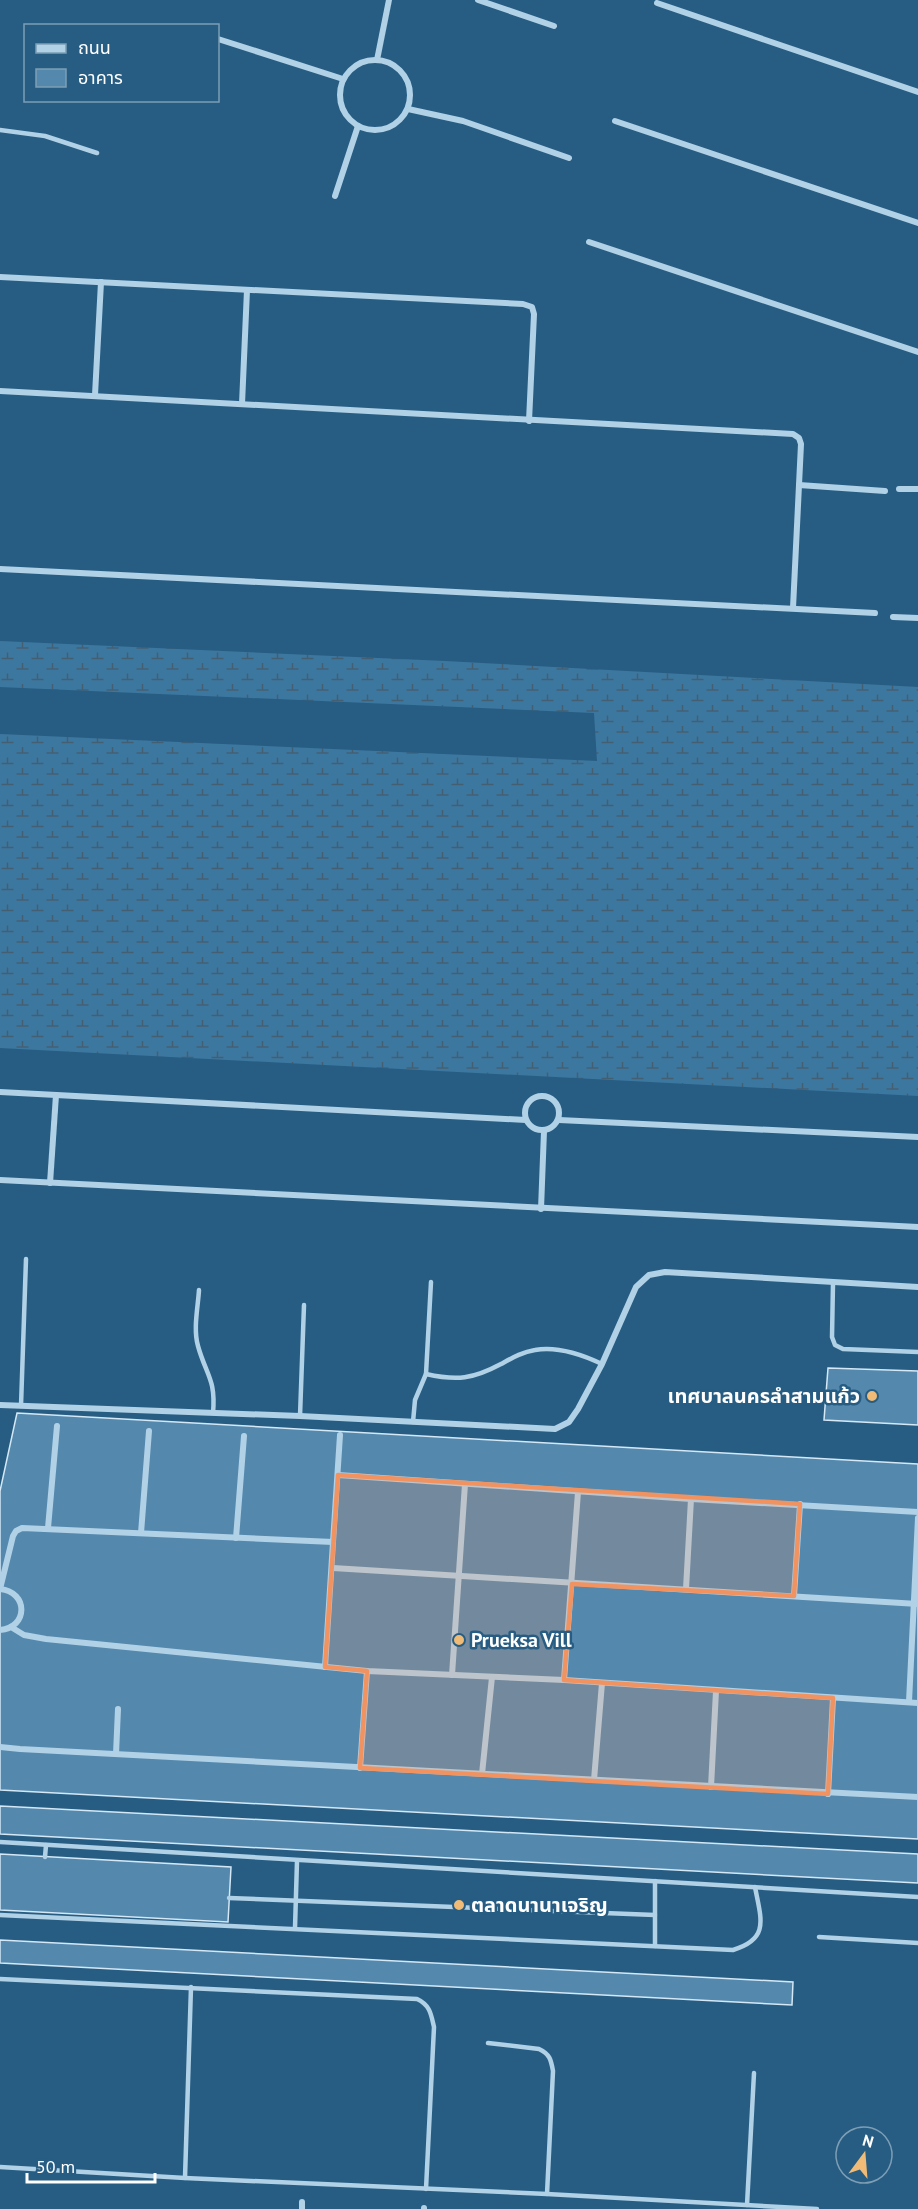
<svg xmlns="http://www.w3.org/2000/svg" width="918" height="2209" font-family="'PT Sans','Noto Sans Thai',sans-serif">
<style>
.wetland{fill:url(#wetland-marsh)}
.building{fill:#5488ad;stroke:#d4e8f6;stroke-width:1.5}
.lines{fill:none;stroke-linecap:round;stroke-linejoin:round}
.service{stroke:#b1d1e7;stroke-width:4.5}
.minor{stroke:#b1d1e7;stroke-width:6}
.marked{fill:#f09361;fill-opacity:0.2;stroke:#f09361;stroke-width:4.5;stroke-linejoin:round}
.poi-dot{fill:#efbb77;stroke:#275d83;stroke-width:2}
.labels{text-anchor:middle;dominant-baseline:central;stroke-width:5;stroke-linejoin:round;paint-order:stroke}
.poi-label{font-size:20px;font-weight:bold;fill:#fff;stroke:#275d83;text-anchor:start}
</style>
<defs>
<pattern id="wetland-marsh" width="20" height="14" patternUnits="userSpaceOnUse" patternTransform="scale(1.5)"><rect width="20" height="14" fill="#3c77a0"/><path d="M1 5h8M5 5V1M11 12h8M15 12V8" fill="none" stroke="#455f72"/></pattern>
</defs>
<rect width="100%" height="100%" fill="#275d83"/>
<polygon class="wetland" points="0,641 445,661 918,687 918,1096 0,1048 0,734 597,761 594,713 0,687"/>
<g class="building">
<polygon points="828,1368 918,1371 918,1425 824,1420"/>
<polygon points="17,1413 918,1464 918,1839 0,1790 0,1491"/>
<polygon points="0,1806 918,1854 918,1883 0,1834"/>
<polygon points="0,1854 231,1867 228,1922 0,1910"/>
<polygon points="0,1940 793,1982 792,2005 0,1963"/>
</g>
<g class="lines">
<g class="service">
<polyline points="0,130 45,136 97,153"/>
<polyline points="833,1283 832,1337 835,1345 843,1349 918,1352"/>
<path d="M199 1290C198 1307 193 1329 198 1346 206 1375 216 1379 213 1413"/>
<polyline points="426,1374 431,1282"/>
<polyline points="21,1406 26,1259"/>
<polyline points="300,1416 304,1305"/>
<path d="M413 1422 415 1400 426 1374C457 1381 473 1379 501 1364 512 1358 522 1352 535 1350 557 1346 583 1355 602 1364"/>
<polyline points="0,1842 918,1897"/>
<polyline points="45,1857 46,1845"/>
<polyline points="655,1881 655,1946"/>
<polyline points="229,1898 655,1915"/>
<path d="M0 1915 733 1950C770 1939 761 1919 755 1887"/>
<polyline points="295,1928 297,1861"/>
<polyline points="819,1937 918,1943"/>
<path d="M0 1979 417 1999C430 2005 431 2014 434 2027L426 2189"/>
<path d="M488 2043 539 2049C550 2054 551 2060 553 2071L547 2194"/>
<polyline points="0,2167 185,2178 547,2194 817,2209"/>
<polyline points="185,2178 191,1987"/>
<polyline points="747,2205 754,2073"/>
</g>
<g class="minor">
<polyline points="478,0 554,26"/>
<polyline points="657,3 918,92"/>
<polyline points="218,39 343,79"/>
<circle cx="375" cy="95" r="35"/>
<polyline points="377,60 389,0"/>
<polyline points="408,109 463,121 569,158"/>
<polyline points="615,121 918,223"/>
<polyline points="335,196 358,126"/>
<polyline points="589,242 918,352"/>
<polyline points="0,277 523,304 532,307 534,314 529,421"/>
<polyline points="0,391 793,434 799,438 801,444 793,608"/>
<polyline points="95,395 101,282"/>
<polyline points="242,404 247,290"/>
<polyline points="799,485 885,491"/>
<polyline points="899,489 918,489"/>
<polyline points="0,569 875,613"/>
<polyline points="893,617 918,618"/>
<polyline points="0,1092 526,1120"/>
<circle cx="542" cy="1113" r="17"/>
<polyline points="559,1120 918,1137"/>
<polyline points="0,1180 918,1227"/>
<polyline points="50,1183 56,1095"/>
<polyline points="541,1209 544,1131"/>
<polyline points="0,1405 300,1416 555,1429 569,1422 578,1409 602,1364 636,1287 649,1275 665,1272 918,1287"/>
<polyline points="338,1475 691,1499 918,1512"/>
<polyline points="48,1528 57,1426"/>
<polyline points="141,1533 149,1431"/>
<polyline points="236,1538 244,1436"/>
<polyline points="333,1568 918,1604"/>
<polyline points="0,1589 13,1536 16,1531 22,1528 333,1542 340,1435"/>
<path d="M0 1589C29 1592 28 1628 0 1630"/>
<polyline points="686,1589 691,1499"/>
<polyline points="794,1596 800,1504"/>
<polyline points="11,1627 24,1635 46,1639 367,1671 564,1680 918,1703"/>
<polyline points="325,1667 333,1542"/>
<polyline points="452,1675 465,1484"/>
<polyline points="564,1680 578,1492"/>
<polyline points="909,1702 918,1518"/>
<polyline points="0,1747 20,1749 918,1797"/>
<polyline points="116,1754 118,1709"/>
<polyline points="360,1768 367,1671"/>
<polyline points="482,1774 492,1677"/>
<polyline points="594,1780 602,1683"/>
<polyline points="711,1787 716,1691"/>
<polyline points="828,1794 833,1698"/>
<polyline points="302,2209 302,2202"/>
<polyline points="424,2209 424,2208"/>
</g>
</g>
<path class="marked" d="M338 1475 800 1504 794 1596 572 1584 564 1680 833 1698 828 1794 360 1768 367 1671 325 1667Z"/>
<g class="poi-dot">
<circle cx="872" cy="1396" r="6"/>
<circle cx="459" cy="1640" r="6"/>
<circle cx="459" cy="1905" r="6"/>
</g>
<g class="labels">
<g class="poi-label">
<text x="860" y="1396" text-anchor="end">เทศบาลนครลำสามแก้ว</text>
<text x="471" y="1640">Prueksa Vill</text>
<text x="471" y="1905">ตลาดนานาเจริญ</text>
</g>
</g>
<rect x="24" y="24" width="195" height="78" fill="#275d83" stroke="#7d9eb5" stroke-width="1.5"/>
<rect x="36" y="44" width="30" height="9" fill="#b1d1e7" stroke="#7d9eb5" stroke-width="1.5"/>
<text x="78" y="54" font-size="18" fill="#ffffff">ถนน</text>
<rect x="36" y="69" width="30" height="18" fill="#5488ad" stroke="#7d9eb5" stroke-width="1.5"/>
<text x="78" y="84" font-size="18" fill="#ffffff">อาคาร</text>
<g transform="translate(864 2155) rotate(16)"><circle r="28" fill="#275d83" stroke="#7d9eb5" stroke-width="1.5"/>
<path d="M0-4.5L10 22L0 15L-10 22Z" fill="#efbb77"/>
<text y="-9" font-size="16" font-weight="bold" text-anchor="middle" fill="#ffffff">N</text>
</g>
<path d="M27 2173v9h128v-9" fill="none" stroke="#ffffff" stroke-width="3"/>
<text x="36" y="2173" font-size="18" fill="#ffffff" stroke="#275d83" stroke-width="4.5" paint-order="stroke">50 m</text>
</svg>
